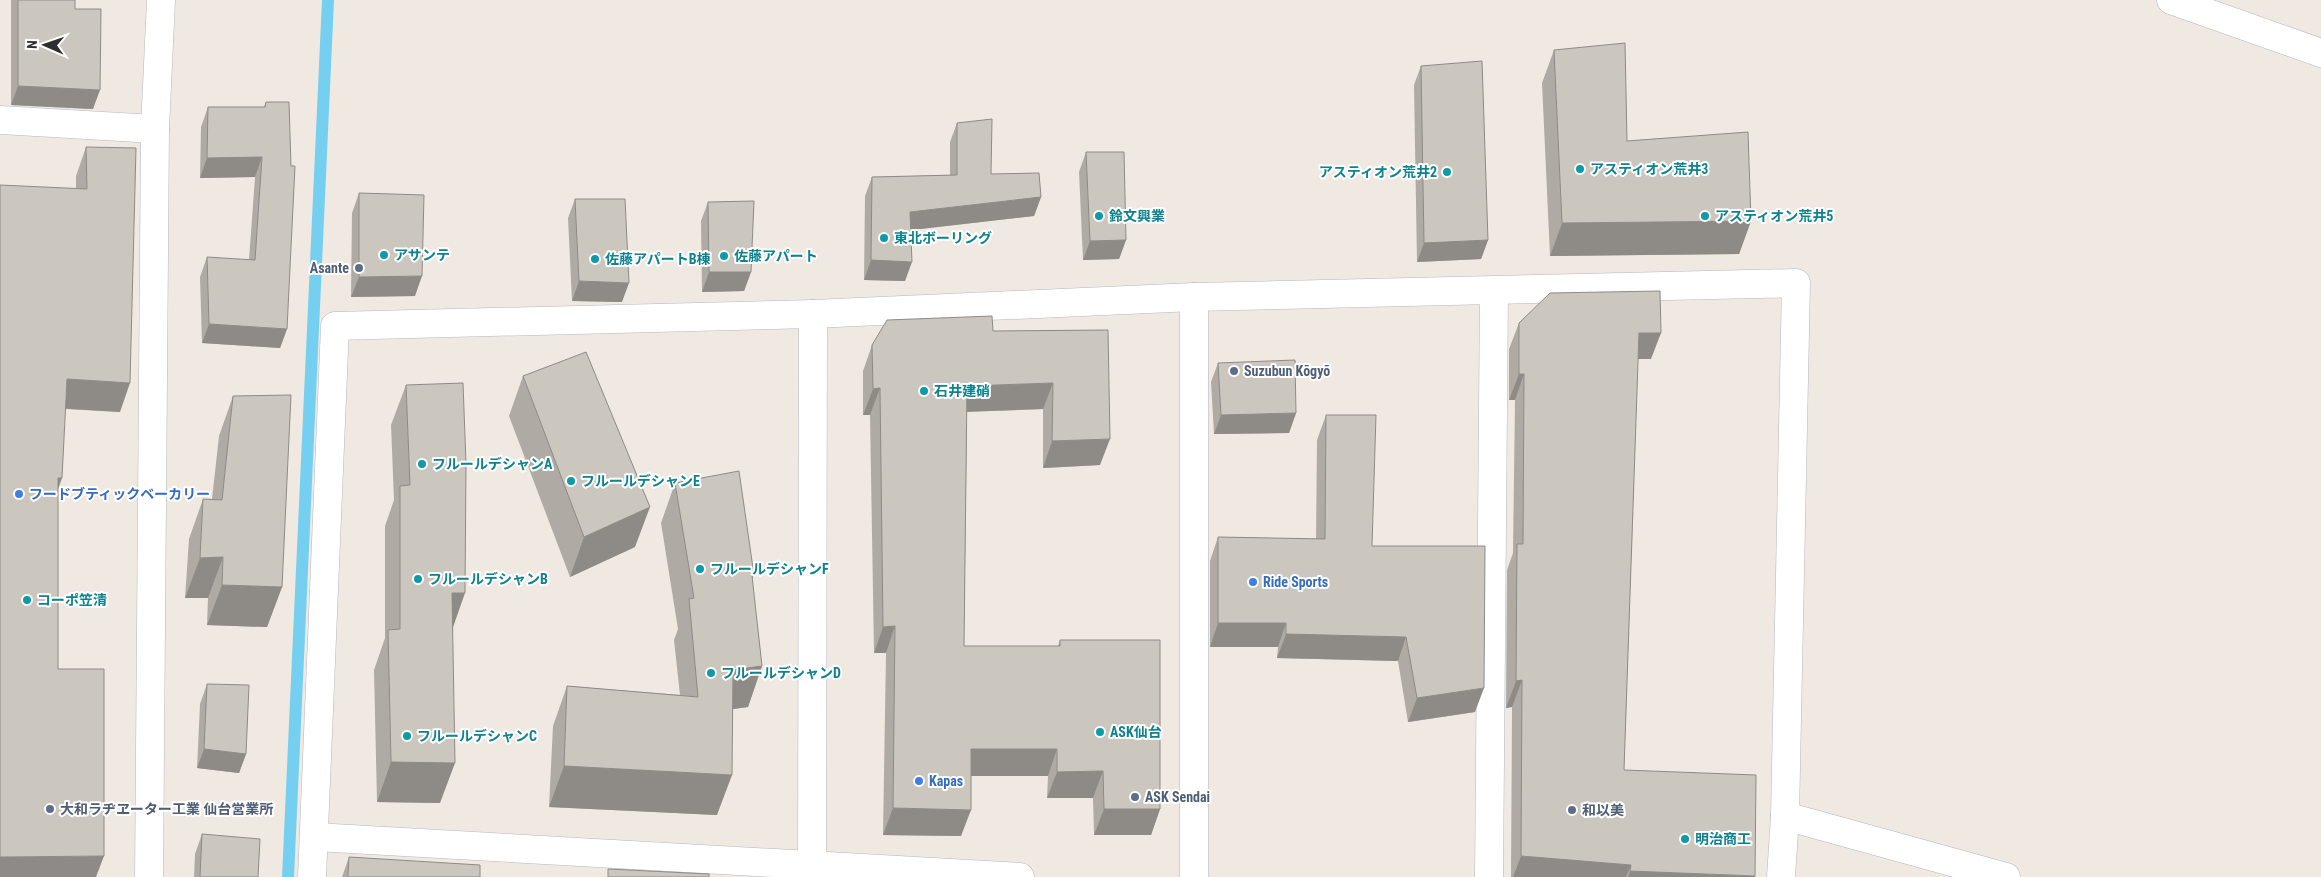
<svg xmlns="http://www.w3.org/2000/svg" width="2321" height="877" font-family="'Roboto Condensed','Noto Sans JP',sans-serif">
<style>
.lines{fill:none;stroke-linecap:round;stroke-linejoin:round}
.stream{stroke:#75cff0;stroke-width:12}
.minor-casing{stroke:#b4b7c1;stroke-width:29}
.tertiary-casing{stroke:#b4b7c1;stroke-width:29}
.minor{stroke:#fff;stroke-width:28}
.tertiary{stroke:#fff;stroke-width:28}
.wall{fill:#afaba4}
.shaded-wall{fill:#8e8b86}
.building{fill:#cbc7bf;stroke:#8e8b86}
.culture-dot{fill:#0f9aa8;stroke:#fff;stroke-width:2}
.service-dot{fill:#5c6f8a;stroke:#fff;stroke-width:2}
.shop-dot{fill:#3f7fe0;stroke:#fff;stroke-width:2}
.labels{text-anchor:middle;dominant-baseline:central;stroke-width:4;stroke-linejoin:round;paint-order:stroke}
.culture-label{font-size:14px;font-weight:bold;fill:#0d838f;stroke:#fff;text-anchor:start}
.service-label{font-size:14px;font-weight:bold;fill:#4e5e75;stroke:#fff;text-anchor:start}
.shop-label{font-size:14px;font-weight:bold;fill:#366cbe;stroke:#fff;text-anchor:start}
</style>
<rect width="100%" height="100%" fill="#efe9e1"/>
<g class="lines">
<polyline class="stream" points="288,877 328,0"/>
<g class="minor-casing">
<g id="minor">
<polyline points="2171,0 2321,53"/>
<polyline points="0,120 155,129"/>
<polyline points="1194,297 1194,877"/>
<polyline points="1785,816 2006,877"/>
<polyline points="315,837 1020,877"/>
<polyline points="149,877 155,129 161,0"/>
<polyline points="312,877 335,326 813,314 1194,297 1796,283 1785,816 1781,877"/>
<polyline points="1489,877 1494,291"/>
</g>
</g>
<g class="tertiary-casing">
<polyline id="tertiary" points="812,877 813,314"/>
</g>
<use href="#minor" class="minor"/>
<use href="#tertiary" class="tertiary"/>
</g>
<g class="wall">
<polygon points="11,0 75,0 75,9 93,109 11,105"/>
<polygon points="1554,50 1627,141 1751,221 1739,254 1550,256 1542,83"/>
<polygon points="1421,66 1488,240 1481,259 1417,262 1414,85"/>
<polygon points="266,102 287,329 280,348 202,343 200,277 207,257 249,260 255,177 200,178 201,127 208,107 264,107"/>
<polygon points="957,123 991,174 1041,197 1034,216 911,230 905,281 864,280 865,196 872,177 950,175 950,142"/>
<polygon points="86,147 120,412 65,409 58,490 58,669 0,877 76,188 76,176"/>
<polygon points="1086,152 1126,240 1119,259 1083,260 1079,172"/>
<polygon points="359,193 415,296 351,297 352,213"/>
<polygon points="575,199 622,302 572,301 568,218"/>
<polygon points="708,202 751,272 744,291 702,292 701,221"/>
<polygon points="1519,323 1651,359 1638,359 1624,770 1755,877 1511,877 1512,707 1506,708 1507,570 1513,553 1515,400 1509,400 1509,349"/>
<polygon points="1108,330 1100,465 1043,468 1043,409 967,412 964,646 1058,646 1060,640 1160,809 1151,835 1094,835 1093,798 1047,798 1048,776 971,776 961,836 883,835 886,653 874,653 870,415 863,415 863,371 872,345 993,331"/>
<polygon points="1218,363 1296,413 1289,433 1214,434 1211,382"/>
<polygon points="523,376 635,547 570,577 509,416"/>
<polygon points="406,385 453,626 440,803 377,802 374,670 385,638 385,526 394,500 391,425"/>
<polygon points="233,396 282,587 267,627 207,625 208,598 185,598 189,539 203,499 212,499 219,436"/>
<polygon points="1326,415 1372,546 1475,712 1408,722 1398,661 1277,658 1278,647 1210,647 1210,561 1218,537 1316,539 1317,440"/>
<polygon points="675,483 754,575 752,580 762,666 748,707 733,709 717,815 549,807 553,726 567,686 680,695 674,640 678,629 661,523"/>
<polygon points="207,684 246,754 239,773 197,768 200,704"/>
<polygon points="202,834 258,877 194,877 195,854"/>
<polygon points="349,857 480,877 342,877"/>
</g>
<g class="shaded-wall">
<polygon points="18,86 100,90 93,109 11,105"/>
<polygon points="262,157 255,177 200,178 207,158"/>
<polygon points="1041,197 1034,216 903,231 910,212"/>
<polygon points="1751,221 1739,254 1550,256 1562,223"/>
<polygon points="1126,240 1119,259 1083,260 1090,241"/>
<polygon points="1488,240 1481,259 1417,262 1424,243"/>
<polygon points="871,260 912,262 905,281 864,280"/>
<polygon points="709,272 751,272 744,291 702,292"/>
<polygon points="422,276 415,296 351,297 359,277"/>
<polygon points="579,281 629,283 622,302 572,301"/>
<polygon points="209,324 287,329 280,348 202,343"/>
<polygon points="1639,333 1661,333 1651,359 1630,359"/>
<polygon points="1519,374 1524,374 1515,400 1509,400"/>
<polygon points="67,379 130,383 120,412 56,408"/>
<polygon points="1053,383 1043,409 958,412 967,386"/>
<polygon points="880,388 870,415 863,415 873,389"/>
<polygon points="1296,413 1289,433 1214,434 1221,415"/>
<polygon points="1110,439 1100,465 1043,468 1052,441"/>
<polygon points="58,478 62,478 52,507"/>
<polygon points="650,507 635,547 570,577 584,537"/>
<polygon points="223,557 208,598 185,598 200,558"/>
<polygon points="222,585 282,587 267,627 207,625"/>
<polygon points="452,593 465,593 451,633"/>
<polygon points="1218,623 1286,623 1278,647 1210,647"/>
<polygon points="895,626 886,653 874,653 883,627"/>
<polygon points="1286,634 1406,637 1398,661 1277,658"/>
<polygon points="762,666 748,707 719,711 733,670"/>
<polygon points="1522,680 1512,707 1506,708 1516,681"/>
<polygon points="1484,688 1475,712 1408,722 1417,698"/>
<polygon points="204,749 246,754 239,773 197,768"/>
<polygon points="971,749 1057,749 1048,776 961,776"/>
<polygon points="391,762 455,763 440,803 377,802"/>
<polygon points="564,766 732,775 717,815 549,807"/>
<polygon points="1103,771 1093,798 1047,798 1057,772"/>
<polygon points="893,808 971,810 961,836 883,835"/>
<polygon points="1104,809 1160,809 1151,835 1094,835"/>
<polygon points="104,856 96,877 0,877 0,857"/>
<polygon points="1521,856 1631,865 1626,877 1513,877"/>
<polygon points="1630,871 1755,876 1755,877 1628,877"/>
</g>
<g class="building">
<polygon points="18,0 75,0 75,9 101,9 100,90 18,86"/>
<polygon points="1625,43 1627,141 1748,132 1751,221 1562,223 1554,50"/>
<polygon points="1482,61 1488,240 1424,243 1421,66"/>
<polygon points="266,102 289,102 291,166 295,166 287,329 209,324 207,257 255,260 262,157 207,158 208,107 265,107"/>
<polygon points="992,119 991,174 1039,173 1041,197 910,212 912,262 871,260 872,177 957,175 957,123"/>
<polygon points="86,147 136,148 130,383 67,379 62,478 58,478 58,669 104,669 104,856 0,857 0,185 87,189"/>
<polygon points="1086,152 1124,152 1126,240 1090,241"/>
<polygon points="359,193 424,195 422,276 359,277"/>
<polygon points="575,199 625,199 629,283 579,281"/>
<polygon points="754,201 751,272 709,272 708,202"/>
<polygon points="1660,291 1661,333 1639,333 1624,770 1756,775 1755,876 1630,871 1631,865 1521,856 1522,680 1516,681 1517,544 1523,544 1524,374 1519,374 1519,323 1550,293"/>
<polygon points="992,316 993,331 1108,330 1110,439 1052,441 1053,383 967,386 964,646 1060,646 1060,640 1160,640 1160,809 1104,809 1103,771 1057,772 1057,749 971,749 971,810 893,808 895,626 883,627 880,388 873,389 872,345 887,320"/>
<polygon points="586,352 650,507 584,537 523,376"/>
<polygon points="1295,360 1296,413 1221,415 1218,363"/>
<polygon points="463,383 466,464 465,593 452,593 455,763 391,762 388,630 400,629 400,486 410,485 406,385"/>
<polygon points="291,395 282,587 222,585 223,557 200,558 203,499 222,500 233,396"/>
<polygon points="1326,415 1376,415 1372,546 1485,546 1484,688 1417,698 1406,637 1286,634 1286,623 1218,623 1218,537 1325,539"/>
<polygon points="739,471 754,575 752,576 762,666 733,670 732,775 564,766 567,686 698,697 689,599 694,598 675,483"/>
<polygon points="207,684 249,685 246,754 204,749"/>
<polygon points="202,834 260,839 258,877 200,877"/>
<polygon points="349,857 480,865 480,877 348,877"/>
<polygon points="608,869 709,874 709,877 608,877"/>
</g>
<g class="culture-dot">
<circle cx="1580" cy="169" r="5"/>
<circle cx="1447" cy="172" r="5"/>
<circle cx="1099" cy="216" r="5"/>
<circle cx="1705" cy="216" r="5"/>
<circle cx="884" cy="238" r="5"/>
<circle cx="384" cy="255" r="5"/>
<circle cx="724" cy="256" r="5"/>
<circle cx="595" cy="259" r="5"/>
<circle cx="924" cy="391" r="5"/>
<circle cx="422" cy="464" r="5"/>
<circle cx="571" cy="481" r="5"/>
<circle cx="700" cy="569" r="5"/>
<circle cx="418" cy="579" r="5"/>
<circle cx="27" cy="600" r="5"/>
<circle cx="711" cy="673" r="5"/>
<circle cx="1100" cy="732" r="5"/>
<circle cx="407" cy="736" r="5"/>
<circle cx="1685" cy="839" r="5"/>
</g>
<g class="service-dot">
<circle cx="359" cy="268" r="5"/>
<circle cx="1234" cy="371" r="5"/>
<circle cx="1135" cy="797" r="5"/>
<circle cx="50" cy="809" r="5"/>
<circle cx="1572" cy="810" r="5"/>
</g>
<g class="shop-dot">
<circle cx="19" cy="494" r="5"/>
<circle cx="1253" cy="582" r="5"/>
<circle cx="919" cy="781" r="5"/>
</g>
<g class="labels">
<g class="culture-label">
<text x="1590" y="169">アスティオン荒井3</text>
<text x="1437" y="172" text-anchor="end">アスティオン荒井2</text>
<text x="1109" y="216">鈴文興業</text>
<text x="1715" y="216">アスティオン荒井5</text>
<text x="894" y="238">東北ボーリング</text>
<text x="394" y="255">アサンテ</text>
<text x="734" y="256">佐藤アパート</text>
<text x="605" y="259">佐藤アパートB棟</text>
<text x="934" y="391">石井建硝</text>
<text x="432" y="464">フルールデシャンA</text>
<text x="581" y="481">フルールデシャンE</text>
<text x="710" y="569">フルールデシャンF</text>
<text x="428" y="579">フルールデシャンB</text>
<text x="37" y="600">コーポ笠清</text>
<text x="721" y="673">フルールデシャンD</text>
<text x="1110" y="732">ASK仙台</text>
<text x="417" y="736">フルールデシャンC</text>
<text x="1695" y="839">明治商工</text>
</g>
<g class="service-label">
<text x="349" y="268" text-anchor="end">Asante</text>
<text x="1244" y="371">Suzubun Kōgyō</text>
<text x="1145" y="797">ASK Sendai</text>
<text x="60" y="809">大和ラヂヱーター工業 仙台営業所</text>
<text x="1582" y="810">和以美</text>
</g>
<g class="shop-label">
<text x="29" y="494">フードブティックベーカリー</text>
<text x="1263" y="582">Ride Sports</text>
<text x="929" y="781">Kapas</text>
</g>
</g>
<g transform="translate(45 45) rotate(272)" stroke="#ffffff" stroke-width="4" paint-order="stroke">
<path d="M0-4L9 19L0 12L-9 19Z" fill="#2e2e2e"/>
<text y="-8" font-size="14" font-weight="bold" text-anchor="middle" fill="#2e2e2e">N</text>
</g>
</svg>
